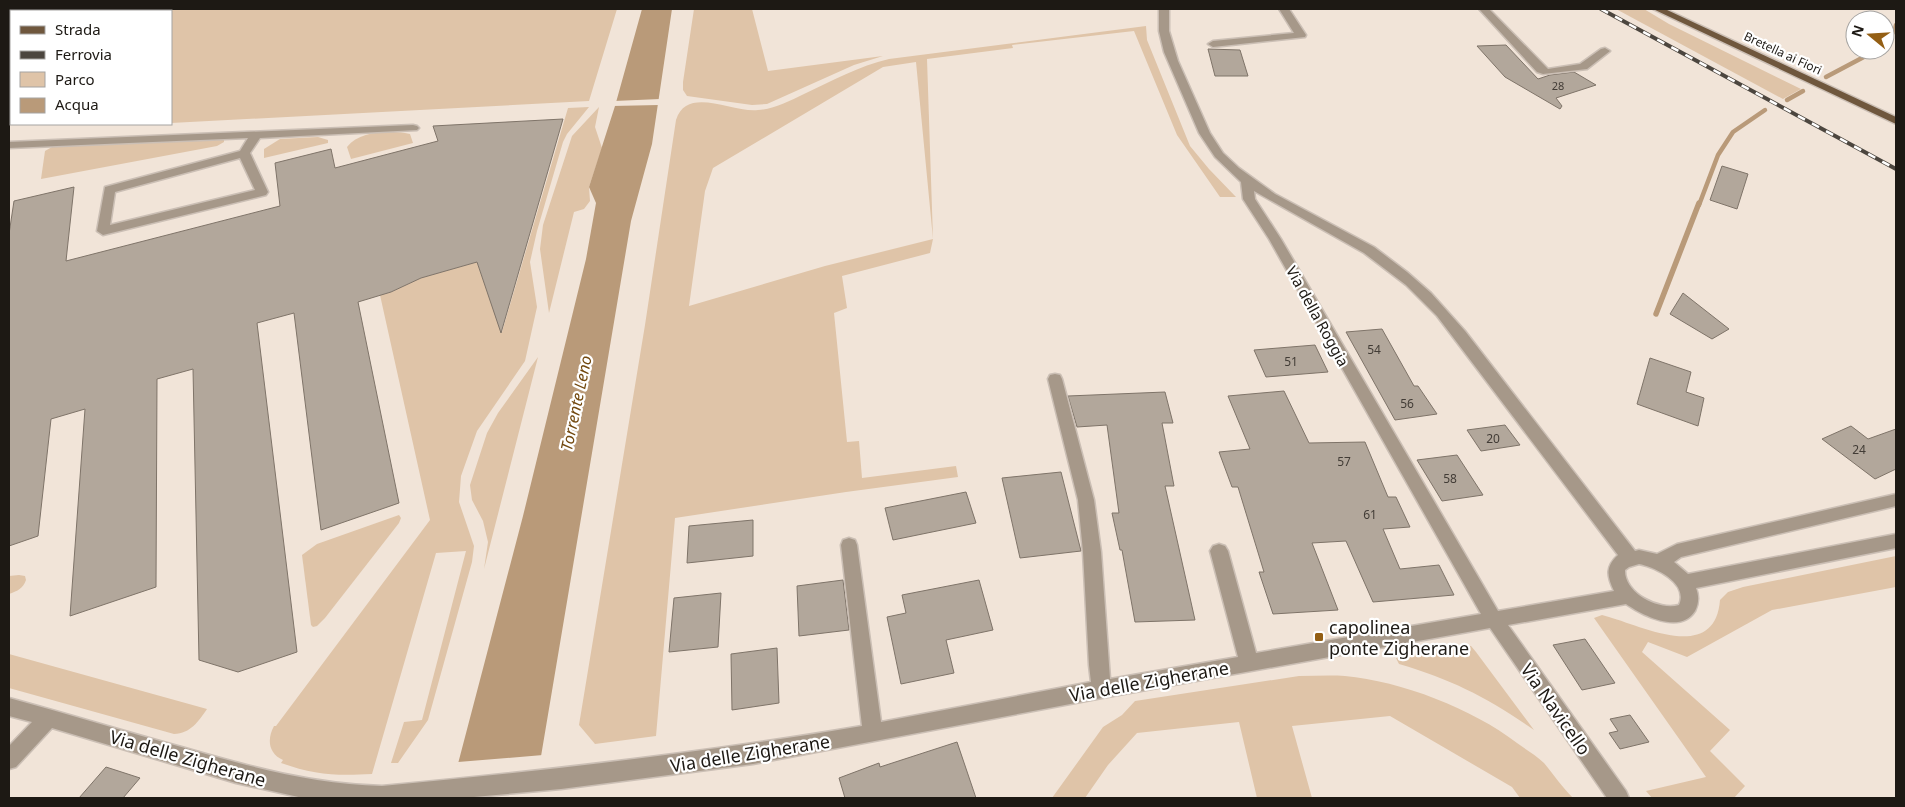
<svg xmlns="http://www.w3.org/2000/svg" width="1905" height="807" font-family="'Noto Sans',sans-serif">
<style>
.green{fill:#dfc4a8;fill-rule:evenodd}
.water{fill:#b99a79}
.pier{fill:#f1e4d8}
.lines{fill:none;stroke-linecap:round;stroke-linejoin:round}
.stream-far1{stroke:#b99a79;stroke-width:4.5}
.stream{stroke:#b99a79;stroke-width:5.5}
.building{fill:#b2a79b;stroke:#7f7469}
.minor-casing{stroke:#cbbfb5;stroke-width:3}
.major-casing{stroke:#cbbfb5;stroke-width:3}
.minor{fill:#a69889;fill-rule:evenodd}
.major{fill:#6f573d;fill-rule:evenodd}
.rail-casing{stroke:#4c463f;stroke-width:4}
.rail{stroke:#fff;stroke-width:2.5;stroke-dasharray:8;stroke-linecap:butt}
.poi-dot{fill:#945f15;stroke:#fff;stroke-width:2}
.labels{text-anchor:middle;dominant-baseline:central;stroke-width:4.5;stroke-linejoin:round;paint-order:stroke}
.far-number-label{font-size:11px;fill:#423c36}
.far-street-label{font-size:12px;fill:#1d1914;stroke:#fff}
.number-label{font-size:12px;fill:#423c36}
.street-label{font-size:15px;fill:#1d1914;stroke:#fff}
.water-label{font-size:16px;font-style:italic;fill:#72480e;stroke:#fff}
.near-poi-label{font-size:18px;fill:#1d1914;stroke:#fff;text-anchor:start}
.near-street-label{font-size:18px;fill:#1d1914;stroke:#fff}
</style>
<rect width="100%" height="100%" fill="#f1e4d8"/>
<g class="green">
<polygon points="163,9 617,9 589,101 171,123 171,11 161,11"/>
<polygon points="694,9 752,9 768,71 883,56 854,65 767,104 752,105 687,96 683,90 683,82"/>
<polygon points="1616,9 1644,9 1669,24 1801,89 1783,99"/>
<path d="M1146 26 1147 40 1190 146 1209 169 1236 197H1220L1177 135 1134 31 1012 45 1013 48 927 59 933 239 930 253 842 276 847 308 834 313 847 442 859 441 862 478 956 466 958 477 846 492 675 518 656 736 595 744 579 725 645 325 676 120C687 85 732 113 758 110 775 109 789 101 804 94 832 81 859 66 889 59ZM916 62 933 239 825 266 689 306 705 191 713 168 883 67Z"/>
<path d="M589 107 567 134 563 142 537 231 530 262 537 307 525 361 477 431 461 476 459 502 474 546 472 562 428 720 398 763H391L404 722 422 720 466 551 436 553 372 774C336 776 315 775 281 763L283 760C268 753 267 739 274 726H276L430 520 380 295 391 292 421 278 477 262 502 332 568 108Z"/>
<polygon points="599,107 595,127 602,148 589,187 590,201 584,209 574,212 549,313 540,249 543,225 572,136"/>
<path d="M405 133 410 134 413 143 351 159 347 147C360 131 386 131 405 133Z"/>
<polygon points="318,137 328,140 328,143 264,158 264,149 280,139"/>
<polygon points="221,138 224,138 224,142 217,146 41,179 45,151 52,147"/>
<polygon points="538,357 484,569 488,542 483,521 472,500 470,485 487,433 498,413"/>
<polygon points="399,515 401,518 399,523 325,618 317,626 313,627 311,625 302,555 317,544"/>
<path d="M1896 556V587L1772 610 1687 657 1648 642 1642 652 1730 730 1710 751 1745 786 1734 798H1652L1646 791 1706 777 1594 618 1602 615 1609 617C1644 627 1715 663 1720 600L1728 592 1743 587Z"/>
<path d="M19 575 25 576 26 580C23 589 17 591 9 594V576Z"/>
<path d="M1459 645 1471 646 1476 652 1534 730C1488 698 1453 680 1399 664L1396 658Z"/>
<path d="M9 654 207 709C198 722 191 733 174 734L9 688Z"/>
<path d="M1299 676C1314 676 1330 675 1345 676 1401 681 1473 709 1517 743 1525 749 1536 755 1544 763 1554 775 1562 787 1573 798H1520L1512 787 1390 716 1292 726 1312 798H1257L1239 722 1137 733 1108 765 1085 798H1052L1103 727 1122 715 1135 701Z"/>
</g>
<polygon class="water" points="642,9 672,9 652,144 631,221 534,798 449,798 523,516 586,259 596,203 589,187 615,106"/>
<g class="pier">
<polygon points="660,99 659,105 612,106 614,101"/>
<polygon points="543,755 537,798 447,798 458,762"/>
</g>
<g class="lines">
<g class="stream-far1">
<polyline points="1885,43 1895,30 1896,25"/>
<polyline points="1826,77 1877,50"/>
<polyline points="1787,100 1803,91"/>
<polyline points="1699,205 1718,155 1733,132 1765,110"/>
</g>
<polyline class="stream" points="1656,314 1699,203"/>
</g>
<g class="building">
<polygon points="1506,45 1538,79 1550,75 1574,72 1596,85 1556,98 1562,106 1560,109 1505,77 1477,46"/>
<polygon points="1208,49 1240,50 1248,76 1215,76"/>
<polygon points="563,119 501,333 477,262 421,278 391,292 358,302 399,503 321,530 294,313 257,323 297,652 238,672 199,660 193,369 157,379 156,587 70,616 85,409 51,419 38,536 9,546 9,234 14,201 74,187 66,261 280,206 275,163 331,149 335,168 438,141 433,126"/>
<polygon points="1722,166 1748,174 1737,209 1710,200"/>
<polygon points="1683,293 1729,329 1712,339 1670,314"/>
<polygon points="1382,329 1414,386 1418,386 1437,414 1395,420 1346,332"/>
<polygon points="1315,345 1328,372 1266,377 1254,350"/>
<polygon points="1650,358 1691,372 1686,392 1704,398 1698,426 1637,404"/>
<polygon points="1284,391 1309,443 1365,442 1388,497 1396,497 1410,527 1383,529 1400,569 1439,565 1454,595 1373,602 1346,541 1312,543 1338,610 1273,614 1259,572 1264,572 1238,487 1232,487 1219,452 1250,449 1228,396"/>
<polygon points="1165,392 1173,423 1162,423 1174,486 1165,486 1195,620 1135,622 1122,550 1120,550 1112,513 1119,513 1107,425 1077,427 1068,396"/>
<polygon points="1505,425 1520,445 1481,451 1467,430"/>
<polygon points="1851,426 1868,439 1896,429 1896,469 1875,479 1822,439"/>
<polygon points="1457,455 1483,495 1442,501 1417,460"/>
<polygon points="1061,472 1081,551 1020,558 1002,478"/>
<polygon points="966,492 976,523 893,540 885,508"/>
<polygon points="753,520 753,556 687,563 689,526"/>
<polygon points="843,580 849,630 799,636 797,586"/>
<polygon points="979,580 993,630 946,640 954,673 901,684 887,617 906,613 902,595"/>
<polygon points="721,593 718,647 669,652 674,598"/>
<polygon points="1585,639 1615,683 1582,690 1553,645"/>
<polygon points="777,648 779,703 732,710 731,654"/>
<polygon points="1630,715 1649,742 1620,749 1609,733 1618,731 1610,719"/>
<polygon points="957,742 976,798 845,798 839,778 879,763 880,767"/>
<polygon points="106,767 140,778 123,798 79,798"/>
</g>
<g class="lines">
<g class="minor-casing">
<g id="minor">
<polygon points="148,9 158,9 156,11 146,11"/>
<path d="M1159 9H1169V31L1178 61 1210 133 1223 153 1239 168 1275 194 1374 247 1407 272 1431 293 1465 331 1635 551 1639 550 1657 554 1677 544 1896 494V506L1681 557 1674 562 1688 574 1896 534V548L1696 588C1699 596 1699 603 1695 611 1680 635 1642 615 1626 604L1508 625 1626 791 1629 798H1607L1490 628 1102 698 753 764 561 789 463 798H303L236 783 52 728 16 767 9 769V746L32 722 9 716V698C68 714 126 732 185 748 250 767 314 784 382 786 543 771 703 753 862 726L841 545 843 540 849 538 855 540 857 545 881 722 1091 682 1089 665 1083 552 1078 500 1048 379 1050 375 1055 374 1060 375 1062 379 1094 500 1101 552 1110 679 1238 657 1210 551 1213 546 1219 544 1225 546 1228 551 1256 653 1481 614 1269 239 1243 199 1241 182 1215 157 1199 133 1164 52 1159 31ZM1254 191 1364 253 1406 285 1437 316 1618 555C1605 567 1607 576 1614 591L1498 611 1281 239 1255 199ZM1639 564C1655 567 1689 583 1679 605 1659 611 1624 593 1625 570L1629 567Z"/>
<polygon points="1279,9 1289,9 1306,35 1305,37 1213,47 1208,44 1213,41 1294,33"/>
<polygon points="1479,9 1489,9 1548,69 1580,64 1601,49 1605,48 1610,51 1587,69 1543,74 1537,72"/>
<path d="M413 125 417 126 419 128 417 130 260 138 250 153 268 192 266 195 103 235 97 231 105 187 240 151 248 138 9 148V142ZM240 158 255 190 110 225 115 192Z"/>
</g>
</g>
<g class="major-casing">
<polygon id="major" points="1653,9 1665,9 1896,117 1896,124"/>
</g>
<use href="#minor" class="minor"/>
<use href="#major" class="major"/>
<g class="rail-casing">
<polyline id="rail" points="1601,9 1896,169"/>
</g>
<use href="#rail" class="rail"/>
</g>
<rect class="poi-dot" x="1314" y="632" width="10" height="10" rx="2.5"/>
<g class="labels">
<g class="far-number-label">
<text x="1558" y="85">28</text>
</g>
<g class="far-street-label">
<text transform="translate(1783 53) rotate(25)">Bretella ai Fiori</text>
</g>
<g class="number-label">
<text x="1374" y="349">54</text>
<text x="1291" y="361">51</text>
<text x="1407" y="403">56</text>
<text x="1493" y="438">20</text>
<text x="1859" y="449">24</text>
<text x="1344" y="461">57</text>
<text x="1450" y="478">58</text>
<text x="1370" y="514">61</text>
</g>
<g class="street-label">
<text transform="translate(1318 316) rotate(61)">Via della Roggia</text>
</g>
<g class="water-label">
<text transform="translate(576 403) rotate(-78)">Torrente Leno</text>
</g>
<g class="near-poi-label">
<text x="1329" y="627">capolinea<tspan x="1329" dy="21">ponte Zigherane</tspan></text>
</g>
<g class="near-street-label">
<text transform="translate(1149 681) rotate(-10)">Via delle Zigherane</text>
<text transform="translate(1556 709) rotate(55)">Via Navicello</text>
<text transform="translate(750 753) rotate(-9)">Via delle Zigherane</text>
<text transform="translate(188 758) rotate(16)">Via delle Zigherane</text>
</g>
</g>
<rect width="1905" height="807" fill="none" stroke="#1d1914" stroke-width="20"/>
<rect x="10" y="10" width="162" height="115" fill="#ffffff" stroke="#a5a3a1"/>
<rect x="20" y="26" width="25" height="8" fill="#6f573d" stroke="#a5a3a1"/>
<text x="55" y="35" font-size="15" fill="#1d1914">Strada</text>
<rect x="20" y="51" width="25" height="8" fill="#4c463f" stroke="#a5a3a1"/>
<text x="55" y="60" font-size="15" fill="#1d1914">Ferrovia</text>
<rect x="20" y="72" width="25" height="15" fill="#dfc4a8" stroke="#a5a3a1"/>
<text x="55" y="85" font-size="15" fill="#1d1914">Parco</text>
<rect x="20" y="98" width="25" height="15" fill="#b99a79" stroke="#a5a3a1"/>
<text x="55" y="110" font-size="15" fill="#1d1914">Acqua</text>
<g transform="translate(1870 35) rotate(288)"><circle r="24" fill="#ffffff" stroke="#a5a3a1"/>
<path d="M0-4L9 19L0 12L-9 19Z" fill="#945f15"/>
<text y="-8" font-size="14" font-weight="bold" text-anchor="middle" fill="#1d1914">N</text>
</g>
</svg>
